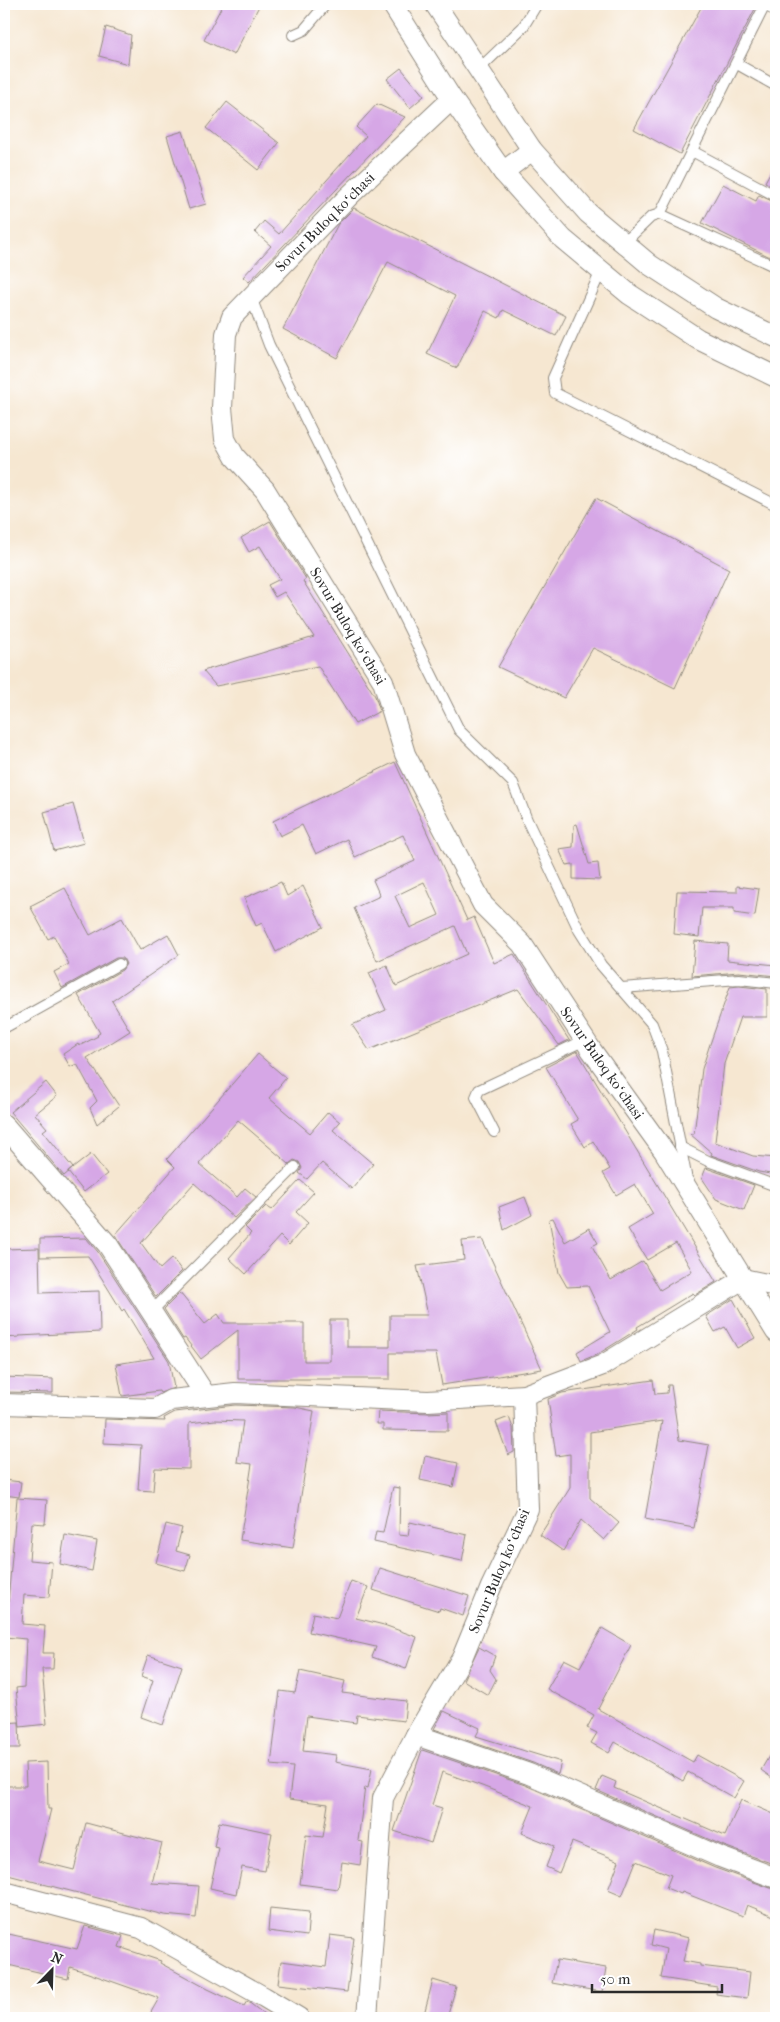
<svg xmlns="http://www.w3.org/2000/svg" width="780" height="2022" font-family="'IM FELL French Canon',serif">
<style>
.building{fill:#d6a7e6;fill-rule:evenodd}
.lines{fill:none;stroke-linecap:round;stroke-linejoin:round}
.lane-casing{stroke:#90897e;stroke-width:12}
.street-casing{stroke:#90897e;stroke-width:22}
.lane{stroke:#fff;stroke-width:10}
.street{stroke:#fff;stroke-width:20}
.labels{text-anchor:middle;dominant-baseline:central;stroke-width:4;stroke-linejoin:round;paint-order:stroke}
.street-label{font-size:15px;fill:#2b2b2b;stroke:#fff}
</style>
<rect width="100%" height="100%" fill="#fff"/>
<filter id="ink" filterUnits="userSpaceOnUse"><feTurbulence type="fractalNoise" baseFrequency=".02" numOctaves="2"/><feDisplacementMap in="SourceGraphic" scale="10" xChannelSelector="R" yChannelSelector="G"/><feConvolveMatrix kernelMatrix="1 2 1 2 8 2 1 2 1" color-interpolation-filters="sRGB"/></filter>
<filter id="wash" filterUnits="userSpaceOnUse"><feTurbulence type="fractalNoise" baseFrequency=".0096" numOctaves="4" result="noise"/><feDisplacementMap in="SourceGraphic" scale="20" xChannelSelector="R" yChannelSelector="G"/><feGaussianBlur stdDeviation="1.12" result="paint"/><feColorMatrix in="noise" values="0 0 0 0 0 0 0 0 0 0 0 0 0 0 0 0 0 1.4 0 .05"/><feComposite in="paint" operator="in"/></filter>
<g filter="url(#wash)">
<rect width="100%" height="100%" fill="#f6e7d1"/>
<g id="blocks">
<g class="building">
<polygon points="223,4 260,4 234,55 204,40"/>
<polygon points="703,4 755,4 756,7 680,154 634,129"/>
<polygon points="106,27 131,35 128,64 99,56"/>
<polygon points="401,68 424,96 410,108 387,79"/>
<polygon points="227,102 279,143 258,170 206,128"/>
<polygon points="377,104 405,117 249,282 243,277 271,246 255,232 264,221 279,234 366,136 356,127"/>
<polygon points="183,131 206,204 189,209 167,136"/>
<polygon points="776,161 776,188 765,182"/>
<polygon points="723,184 756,201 759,195 776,203 776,260 702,223"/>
<polygon points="354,208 566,316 556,336 503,310 499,318 485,311 457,368 427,354 455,296 388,262 337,358 283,329 338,224"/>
<polygon points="596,498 729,569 675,688 593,648 564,698 498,667"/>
<polygon points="270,521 306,579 303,581 375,696 380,711 355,724 318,666 216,686 203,671 314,637 284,592 275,597 268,585 280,579 260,546 249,552 241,538"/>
<path d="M395 762 467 920 474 917 494 963 514 954 569 1040 559 1045 518 989 369 1050 352 1025 386 1010 369 973 387 965 396 986 467 954 455 926 377 961 354 908 380 896 373 880 415 861 403 835 355 857 347 839 316 854 302 825 280 836 273 821ZM424 882 439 915 410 928 395 896Z"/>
<polygon points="73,804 84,843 54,851 44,812"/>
<polygon points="577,824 589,864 598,863 600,880 573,879 573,864 566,865 559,849 573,847 574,825"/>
<polygon points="281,882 287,896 303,886 323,927 276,952 262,923 256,926 244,898"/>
<polygon points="737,886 759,889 755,916 734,913 734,908 702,908 699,937 674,934 677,891 737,892"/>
<polygon points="65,888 90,935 122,918 140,950 168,934 179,955 112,1001 130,1031 87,1058 119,1106 97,1124 90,1108 97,1101 77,1064 70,1067 63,1054 78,1044 79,1046 98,1036 97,1035 100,1033 78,995 122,970 126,964 123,958 116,958 62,988 54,972 69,964 54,936 48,939 30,906"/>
<polygon points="695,941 728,944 727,960 776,965 776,976 739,972 692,976"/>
<polygon points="739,986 767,989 767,1017 740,1017 724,1064 715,1142 753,1156 776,1158 776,1175 759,1172 711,1155 712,1153 690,1134 694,1134 702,1069 709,1047 730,987"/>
<polygon points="577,1051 716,1282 695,1295 693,1293 637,1327 638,1329 598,1354 581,1361 577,1352 610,1332 588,1286 567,1287 559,1273 549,1219 553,1218 565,1242 589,1228 598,1243 592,1246 611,1280 643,1261 660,1290 692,1271 676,1243 647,1260 628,1229 653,1214 635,1184 616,1195 603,1173 610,1169 593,1141 585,1147 571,1124 578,1120 546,1067"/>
<polygon points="258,1054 286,1078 269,1098 310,1133 328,1112 340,1122 333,1130 373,1164 352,1189 322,1163 307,1179 299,1173 302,1168 299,1162 294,1160 289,1164 238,1120 199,1164 237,1197 245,1188 256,1197 234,1218 194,1183 141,1243 160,1269 172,1258 182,1271 156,1297 115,1235 175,1167 167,1159"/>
<polygon points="46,1082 57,1096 35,1114 47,1128 43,1131 73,1168 64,1176 10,1112"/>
<polygon points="91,1154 107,1174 84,1192 68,1172"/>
<polygon points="706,1168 754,1185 744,1210 716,1199 702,1178"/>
<polygon points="300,1180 314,1192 296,1212 308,1223 289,1245 280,1236 246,1274 229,1258 251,1233 245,1227 266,1206 272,1210"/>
<polygon points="525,1197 532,1215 504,1230 499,1207"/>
<polygon points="86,1238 98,1252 169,1361 174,1388 160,1393 159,1391 122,1396 116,1364 154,1358 124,1309 122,1311 88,1256 40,1257 40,1239"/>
<polygon points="482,1239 542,1369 442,1385 436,1353 390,1353 390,1379 238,1379 238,1330 201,1359 185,1338 183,1339 164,1309 180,1293 205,1324 218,1314 224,1323 304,1323 304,1361 330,1361 330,1320 347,1320 347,1347 390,1347 390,1315 428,1315 417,1266 464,1260 462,1241"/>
<polygon points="39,1248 40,1293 99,1291 100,1332 19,1336 19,1337 4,1338 4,1249"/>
<polygon points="733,1299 755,1338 737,1348 725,1327 715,1332 706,1316"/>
<polygon points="4,1377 53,1379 53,1393 4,1392"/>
<polygon points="653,1380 655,1394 667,1393 668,1385 671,1385 679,1440 709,1445 694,1528 645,1519 662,1421 590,1432 590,1498 619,1523 604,1540 581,1520 563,1551 540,1535 570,1488 570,1454 556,1456 548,1399 562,1393"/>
<polygon points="235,1405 295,1407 314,1411 293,1548 240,1540 252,1464 237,1462 243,1421 215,1420 189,1423 189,1469 155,1468 153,1491 138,1490 141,1445 104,1443 105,1419 165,1421 164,1418 175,1412"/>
<polygon points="378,1411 428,1413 448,1412 448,1431 383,1430 383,1424 377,1424"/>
<polygon points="509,1417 513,1428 514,1452 508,1455 496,1422"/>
<polygon points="425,1456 458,1463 453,1487 420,1480"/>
<polygon points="4,1480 21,1482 19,1497 4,1495"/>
<polygon points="393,1487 400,1488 399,1535 408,1536 410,1522 467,1535 462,1561 374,1542 376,1532 383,1533"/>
<polygon points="17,1498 47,1500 45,1524 32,1523 29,1560 52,1562 49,1597 24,1595 22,1624 45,1626 43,1653 54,1653 53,1669 42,1669 47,1724 20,1727 16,1688 24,1687 26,1639 5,1637"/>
<polygon points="166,1524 182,1528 176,1551 190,1555 185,1571 156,1563"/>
<polygon points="65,1535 97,1541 92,1571 60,1564"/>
<polygon points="380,1568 469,1596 463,1616 440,1608 439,1611 373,1590"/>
<polygon points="351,1581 368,1587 356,1618 384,1625 417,1637 406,1669 372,1657 376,1647 309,1632 313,1613 337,1618"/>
<polygon points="602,1628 631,1645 598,1709 693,1762 697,1755 744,1781 734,1798 688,1772 683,1781 615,1742 609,1753 591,1743 597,1733 587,1728 594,1715 547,1689 564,1659 580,1667"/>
<polygon points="479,1647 495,1656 490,1670 496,1679 488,1695 463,1680"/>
<polygon points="148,1655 182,1666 163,1725 141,1717 153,1680 141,1676"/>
<polygon points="300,1671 345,1681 342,1693 406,1701 404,1721 357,1715 356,1723 307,1716 303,1751 336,1755 335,1762 372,1769 368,1788 365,1787 358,1841 363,1842 360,1865 342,1862 338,1889 300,1884 306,1835 323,1837 328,1804 289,1799 293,1767 271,1765 280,1691 295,1693"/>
<polygon points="444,1711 480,1728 476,1736 561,1762 558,1774 533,1763 434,1729"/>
<polygon points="19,1722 20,1748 4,1748 4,1723"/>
<polygon points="776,1744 776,1781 761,1770"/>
<polygon points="422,1750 525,1785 715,1868 776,1890 776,1917 747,1905 743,1916 682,1892 681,1894 666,1888 671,1875 636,1861 622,1896 608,1890 619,1861 572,1842 559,1873 546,1867 554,1846 522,1833 533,1806 482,1786 442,1772 432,1805 442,1808 431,1843 394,1831"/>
<polygon points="47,1762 48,1809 51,1809 38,1861 74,1870 86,1823 162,1843 152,1883 199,1886 196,1918 164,1915 4,1874 4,1786 26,1786 25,1763"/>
<polygon points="602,1776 616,1782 614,1788 725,1836 741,1800 776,1815 776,1865 724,1846 596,1790"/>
<polygon points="219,1822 272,1833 265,1871 242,1867 236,1894 210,1888 219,1848 214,1847"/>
<polygon points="270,1908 309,1912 307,1936 268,1931"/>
<polygon points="85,1926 123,1936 119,1947 161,1961 160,1963 208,1989 244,2006 247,2001 269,2018 158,2018 150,2014 159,1998 88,1973 70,1967 68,1979 4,1964 4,1933 77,1949"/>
<polygon points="654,1930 689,1938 683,1961 700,1964 700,1966 750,1972 747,1998 716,1994 717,1987 661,1978 666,1949 651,1945"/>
<polygon points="330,1935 354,1938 347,1992 278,1984 281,1961 326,1967"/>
<polygon points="557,1960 606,1968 602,1992 552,1983"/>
<polygon points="433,1980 456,1987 447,2018 423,2018"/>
</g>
</g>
</g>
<g filter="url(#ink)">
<use href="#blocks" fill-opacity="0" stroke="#90897e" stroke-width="1"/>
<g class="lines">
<g class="lane-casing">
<g id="lane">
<polyline points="762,4 776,11"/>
<polyline points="293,35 304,30 326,4"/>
<polyline points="737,64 776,86"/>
<polyline points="478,70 523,27 537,4"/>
<polyline points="692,151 776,196"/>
<polyline points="660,214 765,5"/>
<polyline points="624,243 651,217 660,214 776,267"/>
<polyline points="601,271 553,378 555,393 776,505"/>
<polyline points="251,297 269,345 459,730 513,783 527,820 579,930 601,965 652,1024 662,1051 686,1175"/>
<polyline points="622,988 739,979 776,983"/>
<polyline points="4,1028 119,964"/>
<polyline points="494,1132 476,1097 479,1090 585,1040"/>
<polyline points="680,1147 708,1161 776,1186"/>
<polyline points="152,1311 295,1167"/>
</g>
</g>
<g class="street-casing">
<g id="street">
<polyline points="392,4 452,99 503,172 563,239 629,294 698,339 776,377"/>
<polyline points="435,4 532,150 588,213 650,265 716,308 776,337"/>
<polyline points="452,99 349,196 232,317 226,334 222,408 225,439 235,457 265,490 383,681 405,754 483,905 522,944 592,1051 664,1151 776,1332"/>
<polyline points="503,172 532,150"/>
<polyline points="4,1125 108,1245 206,1396"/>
<polyline points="743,1279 776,1286"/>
<polyline points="4,1404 155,1409 171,1400 235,1393 428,1401 524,1395 603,1365 743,1279"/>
<polyline points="416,1735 529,1774 720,1857 776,1878"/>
<polyline points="4,1892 141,1928 264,1997 299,2018"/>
<polyline points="367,2018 383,1798 416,1735 462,1658 491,1587 528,1509 524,1395"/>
</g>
</g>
<use href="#lane" class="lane"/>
<use href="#street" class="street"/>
</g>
</g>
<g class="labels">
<g class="street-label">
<text transform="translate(325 222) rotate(-45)">Sovur Buloq koʻchasi</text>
<text transform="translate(348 626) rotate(59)">Sovur Buloq koʻchasi</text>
<text transform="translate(602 1063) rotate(55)">Sovur Buloq koʻchasi</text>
<text transform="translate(499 1571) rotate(-67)">Sovur Buloq koʻchasi</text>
</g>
</g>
<rect width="780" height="2022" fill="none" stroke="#fff" stroke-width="20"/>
<g transform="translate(52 1970) rotate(23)" stroke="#ffffff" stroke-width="4" paint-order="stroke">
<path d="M0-4L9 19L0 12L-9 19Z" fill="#2b2b2b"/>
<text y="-8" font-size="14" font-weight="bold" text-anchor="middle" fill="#2b2b2b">N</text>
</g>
<path d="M592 1984v8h130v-8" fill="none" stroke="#2b2b2b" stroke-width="2.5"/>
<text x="600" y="1984" font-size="15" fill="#2b2b2b" stroke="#ffffff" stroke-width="4" paint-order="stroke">50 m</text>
</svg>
